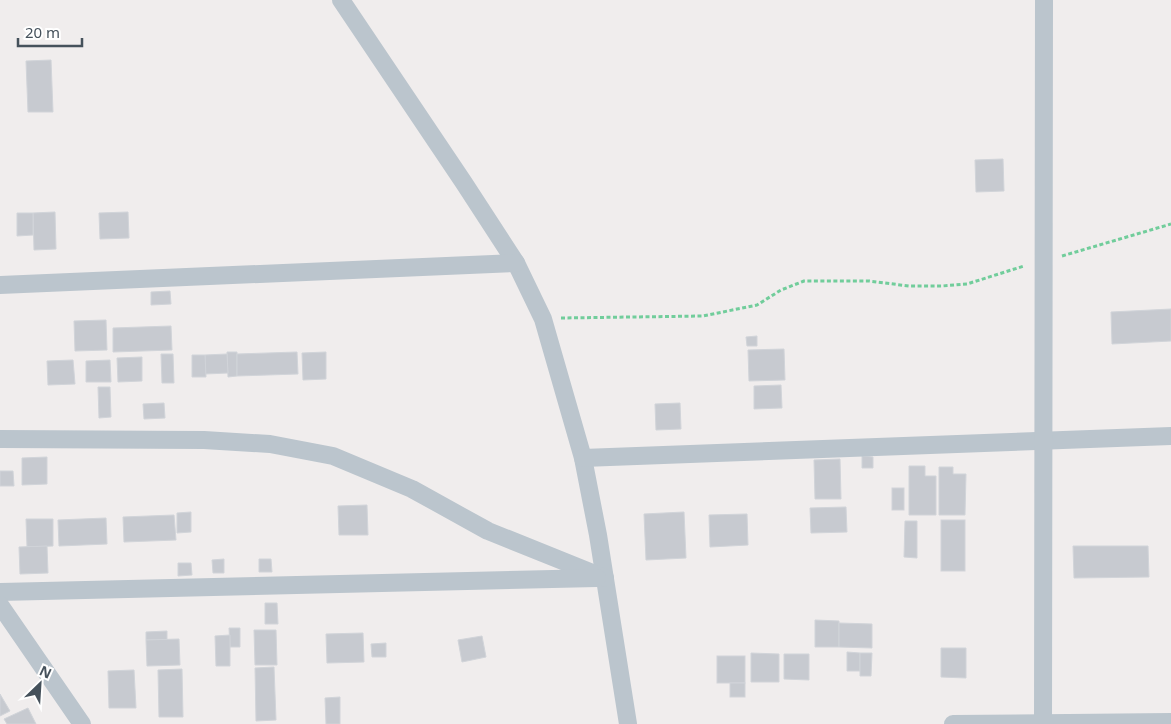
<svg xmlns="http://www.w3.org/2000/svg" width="1171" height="724" font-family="'Noto Sans',sans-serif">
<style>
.building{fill:#c7cad0;stroke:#d1d4d9}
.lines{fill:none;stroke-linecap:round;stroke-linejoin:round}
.path{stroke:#71cd9b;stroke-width:3;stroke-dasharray:4 2.5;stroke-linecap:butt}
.street{stroke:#bbc5cd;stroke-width:18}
</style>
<rect width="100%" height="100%" fill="#f0eded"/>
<g class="building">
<polygon points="51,60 53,112 28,112 26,61"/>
<polygon points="1003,159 1004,191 976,192 975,160"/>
<polygon points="55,212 56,249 34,250 33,213"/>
<polygon points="128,212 129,238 100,239 99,213"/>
<polygon points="17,213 33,213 33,235 17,236"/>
<polygon points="170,291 171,304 151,305 151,292"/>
<polygon points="1171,309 1171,341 1112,344 1111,312"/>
<polygon points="106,320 107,350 75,351 74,321"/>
<polygon points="171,326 172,350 113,352 113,328"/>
<polygon points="757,336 757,346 747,346 746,337"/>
<polygon points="784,349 785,380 749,381 748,350"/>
<polygon points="227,352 237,352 237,376 228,377"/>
<polygon points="297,352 298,374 237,376 237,354"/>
<polygon points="326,352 326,379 303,380 302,353"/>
<polygon points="161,354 173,354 174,383 162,383"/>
<polygon points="227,354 228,373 205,374 205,355"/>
<polygon points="192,355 205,355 206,377 192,377"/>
<polygon points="142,357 142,381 118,382 117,358"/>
<polygon points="73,360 75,384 48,385 47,361"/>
<polygon points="110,360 111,382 86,382 86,361"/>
<polygon points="781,385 782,408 754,409 754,386"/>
<polygon points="98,387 110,387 111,417 99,418"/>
<polygon points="164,403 165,418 144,419 143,404"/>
<polygon points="680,403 681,429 656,430 655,404"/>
<polygon points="862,456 873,457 873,468 862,468"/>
<polygon points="47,457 47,484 22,485 22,458"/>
<polygon points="840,459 841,499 815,499 814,460"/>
<polygon points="909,466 925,466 925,476 936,476 936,515 909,515"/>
<polygon points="939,467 953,467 953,474 966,474 965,515 939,515"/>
<polygon points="0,471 13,471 14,486 0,486"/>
<rect x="892" y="488" width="12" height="22"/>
<polygon points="367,505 368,535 339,535 338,506"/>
<polygon points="846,507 847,532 811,533 810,508"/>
<polygon points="191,512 191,532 177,533 177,513"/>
<polygon points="684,512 686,558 646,560 644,514"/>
<polygon points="747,514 748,545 710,547 709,515"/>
<polygon points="174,515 176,540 124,542 123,517"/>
<polygon points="106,518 107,544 59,546 58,520"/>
<polygon points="26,519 53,519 53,546 27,547"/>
<rect x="941" y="520" width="24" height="51"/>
<polygon points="905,521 917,521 917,558 904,557"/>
<polygon points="47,546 48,573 20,574 19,547"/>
<polygon points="1073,546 1148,546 1149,577 1074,578"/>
<polygon points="224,559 224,573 213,573 212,560"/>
<polygon points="259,559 271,559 272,572 259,572"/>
<polygon points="178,563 191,563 192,575 178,576"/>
<polygon points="265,603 277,603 278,624 265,624"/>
<polygon points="815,620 839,621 839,647 815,647"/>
<polygon points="839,623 872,624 872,648 839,647"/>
<polygon points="229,628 240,628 240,647 230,647"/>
<polygon points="254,630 276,630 277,665 255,665"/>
<polygon points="167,631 167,640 146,640 146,632"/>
<polygon points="363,633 364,662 327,663 326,634"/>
<polygon points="230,635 230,666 216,666 215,636"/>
<polygon points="482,636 486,657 462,662 458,640"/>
<polygon points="179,639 180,665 147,666 146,640"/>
<polygon points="386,643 386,657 372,657 371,644"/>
<polygon points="941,648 966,648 966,678 941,677"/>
<polygon points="847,652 860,653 860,671 847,671"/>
<polygon points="751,653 779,654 779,682 751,682"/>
<polygon points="860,653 872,653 871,676 860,676"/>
<polygon points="784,654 809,654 809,680 784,679"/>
<rect x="717" y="656" width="28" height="27"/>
<polygon points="274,667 276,720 256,721 255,668"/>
<polygon points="182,669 183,717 159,717 158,670"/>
<polygon points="134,670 136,708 109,708 108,671"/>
<rect x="730" y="683" width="15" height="14"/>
<polygon points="0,694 10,711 0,716"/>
<polygon points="340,697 340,724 326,724 325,698"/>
<polygon points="28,708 36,724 7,724 4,719"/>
</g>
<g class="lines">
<g class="path">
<polyline points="1062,256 1171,224"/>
<polyline points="561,318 703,316 757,305 781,290 804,281 869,281 909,286 942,286 967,284 1024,266"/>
</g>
<g class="street">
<polyline points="341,0 464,183 516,263 543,319 583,458 598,535 628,724"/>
<polyline points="0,285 516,263"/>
<polyline points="0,439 204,440 270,444 333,456 412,489 488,531 605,578"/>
<polyline points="583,458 1171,436"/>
<polyline points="0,592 597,578"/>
<polyline points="0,605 82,724"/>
<polyline points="953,724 1171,722"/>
<polyline points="1043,724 1044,0"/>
</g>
</g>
<g transform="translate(40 684) rotate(25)" stroke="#ffffff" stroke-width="4" paint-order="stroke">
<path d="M0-4L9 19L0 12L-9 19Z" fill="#45515b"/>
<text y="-8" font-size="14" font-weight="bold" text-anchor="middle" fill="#45515b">N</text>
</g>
<path d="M18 38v8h64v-8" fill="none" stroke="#45515b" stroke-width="2.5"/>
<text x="25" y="38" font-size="15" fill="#45515b" stroke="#ffffff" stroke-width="4" paint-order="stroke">20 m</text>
</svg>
